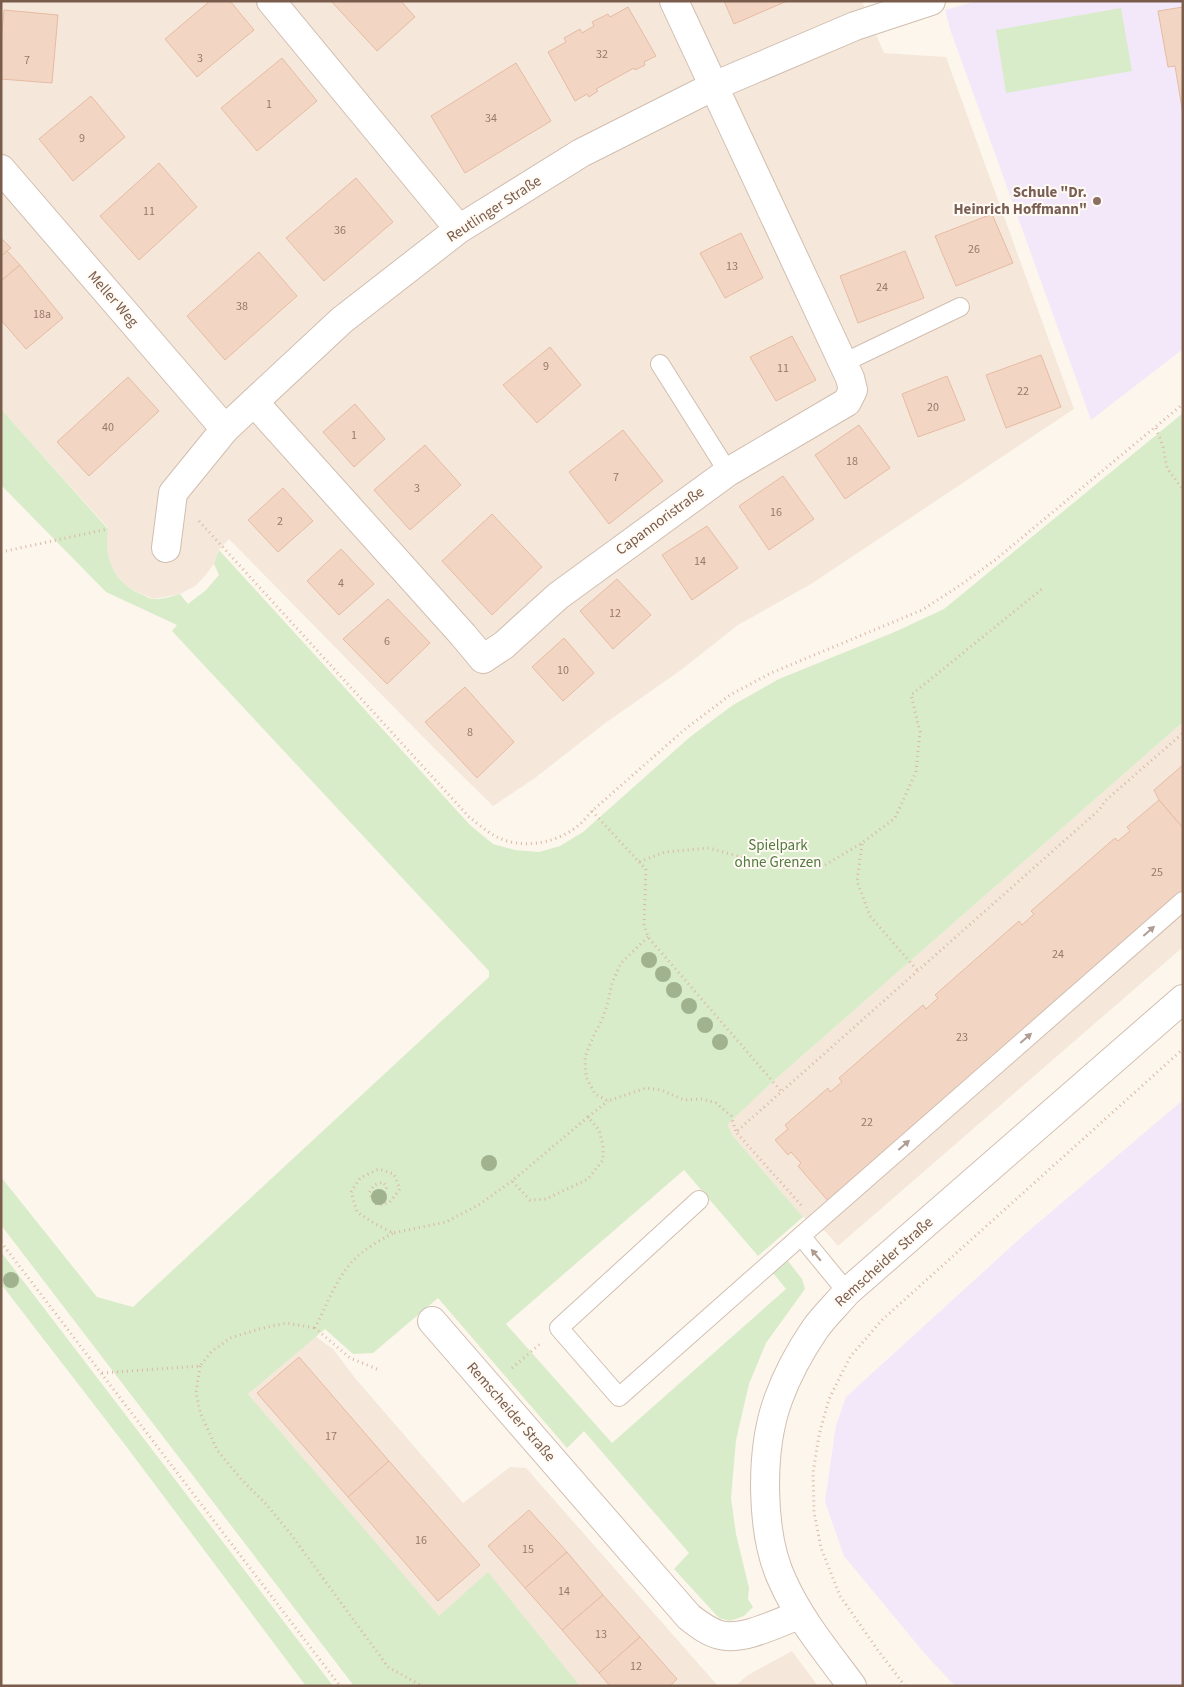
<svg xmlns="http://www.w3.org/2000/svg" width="1184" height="1687" font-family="'Source Sans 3',sans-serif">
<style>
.residential{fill:#f5e8da}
.education{fill:#f3e8fa}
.green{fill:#d8ecc9}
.building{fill:#f3d5c3;stroke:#e6bba3}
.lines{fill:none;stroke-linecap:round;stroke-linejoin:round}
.service-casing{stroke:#d1beb0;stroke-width:20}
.minor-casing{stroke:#d1beb0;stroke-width:30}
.path{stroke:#d9b8a5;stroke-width:3;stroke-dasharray:1 4;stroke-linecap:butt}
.service{stroke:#fff;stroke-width:18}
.minor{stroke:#fff;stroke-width:28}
.tree{fill:#a0b28e}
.oneway{fill:#af9d94}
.education-dot{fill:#8d6e63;stroke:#fffaf3;stroke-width:2}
.labels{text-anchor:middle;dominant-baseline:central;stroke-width:4;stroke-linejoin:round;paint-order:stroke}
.number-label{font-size:12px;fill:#987a6a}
.education-label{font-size:15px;font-weight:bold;fill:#785e54;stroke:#fffaf3;text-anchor:end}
.street-label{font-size:15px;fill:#7a5c4d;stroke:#fffaf3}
.park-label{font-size:15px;fill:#537a41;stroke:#fffaf3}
</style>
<rect width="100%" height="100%" fill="#fdf6ec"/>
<g class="residential">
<polygon points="1,1 862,1 884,53 946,57 1074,409 811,584 738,625 681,670 604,724 535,778 493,806 433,747 229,539 219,550 214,564 204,577 195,586 180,594 154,599 137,592 125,585 116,574 109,561 106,544 108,528 1,409"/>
<polygon points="1183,722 1183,947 838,1246 826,1232 803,1217 733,1136 726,1125 770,1084"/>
<polygon points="315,1336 333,1349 355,1378 463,1503 510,1467 526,1468 718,1686 580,1686 488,1573 439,1617 248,1394"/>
<polygon points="792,1651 818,1686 735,1686 748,1675"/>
</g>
<g class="education">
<polygon points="977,1 1183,1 1183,349 1091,420 950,29 945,10"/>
<polygon points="1183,1100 1183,1686 955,1686 925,1654 844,1556 825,1502 836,1425 846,1397 1025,1234"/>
</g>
<g class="green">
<polygon points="1121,8 1132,71 1006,93 996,30"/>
<path d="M1 409 108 529C104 558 113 583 143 595 146 596 150 599 153 599 161 600 172 596 180 594L188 604 206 590 219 575 214 564 219 550 470 825 493 844 515 850 539 852 560 846 583 832 690 737 733 705 779 679 897 631 944 609 1183 413V722L770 1084 727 1125 733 1136 803 1217 758 1256 684 1170 506 1324 612 1443 786 1289 773 1273 788 1261 802 1279 805 1289 766 1343 749 1384 736 1440 731 1498 736 1534 749 1588 748 1599 753 1607 744 1616 730 1621 719 1618 674 1569 689 1553 584 1431 567 1448 438 1298 373 1353 353 1354 325 1329 248 1394 439 1616 488 1572 580 1686H354L1 1225V1177L97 1297 133 1307 489 977V971L172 631 177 625 106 592 1 485Z"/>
<polygon points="1,1252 333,1686 306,1686 129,1450 1,1284"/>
</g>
<g class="building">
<polygon points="210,1 230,1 254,30 197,77 165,39"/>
<polygon points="331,1 401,1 415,17 377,51"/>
<polygon points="724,1 787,1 734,24"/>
<polygon points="628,7 656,56 644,62 645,65 635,70 634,68 596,89 598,91 589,97 587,94 575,101 548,52 566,42 564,38 580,29 582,33 594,26 592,22 608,14 610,17"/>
<polygon points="1183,7 1183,114 1175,66 1168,67 1158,11"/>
<polygon points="4,10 58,15 52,83 1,79 1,42"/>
<polygon points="282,58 317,101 257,151 221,108"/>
<polygon points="516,63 551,121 465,173 431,116"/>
<polygon points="91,96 125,137 73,181 39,139"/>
<polygon points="159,163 197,207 139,260 100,216"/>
<polygon points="356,178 393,222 324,281 286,238"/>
<polygon points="992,214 1013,263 956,286 935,236"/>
<polygon points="741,233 763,278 725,298 700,253"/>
<polygon points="1,238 11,248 1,256"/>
<polygon points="7,251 20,265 1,281 1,256"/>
<polygon points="905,251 924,298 858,323 840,276"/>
<polygon points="259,252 297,296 225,360 187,316"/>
<polygon points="20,265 63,318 26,349 1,320 1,281"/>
<polygon points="792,336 816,380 776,401 750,357"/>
<polygon points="550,347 581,385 537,423 503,385"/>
<polygon points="1041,355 1061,407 1006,428 986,375"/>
<polygon points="947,376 965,420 918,437 902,394"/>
<polygon points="128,377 159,411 89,476 57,442"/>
<polygon points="355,404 385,439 354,467 323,432"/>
<polygon points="859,425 890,468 845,499 815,455"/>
<polygon points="623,430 663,481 609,524 569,472"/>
<polygon points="425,445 461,485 410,530 374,490"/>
<polygon points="783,476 814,519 769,550 739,506"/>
<polygon points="283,488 313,521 278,552 248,520"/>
<polygon points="492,514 542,567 492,615 442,561"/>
<polygon points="707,526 738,568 692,600 662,555"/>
<polygon points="341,549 374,584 339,615 307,581"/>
<polygon points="617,579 651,615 613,649 580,611"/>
<polygon points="388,599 430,643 387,684 343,639"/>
<polygon points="564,638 594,673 563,701 532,667"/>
<polygon points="465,687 514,742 477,778 425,722"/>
<polygon points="1183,765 1183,828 1159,800 1154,790"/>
<polygon points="1159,800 1183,828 1183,895 829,1202 798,1166 801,1163 791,1152 788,1155 775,1140 788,1129 785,1125 828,1088 830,1092 842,1082 839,1078 923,1005 926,1009 938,998 935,995 1019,921 1022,925 1034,914 1031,911 1115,838 1118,841 1130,831 1127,827"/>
<polygon points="299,1357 389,1461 348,1497 257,1393"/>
<polygon points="389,1461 480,1565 438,1601 348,1497"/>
<polygon points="529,1510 567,1552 525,1588 488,1546"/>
<polygon points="567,1552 603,1595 562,1630 525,1588"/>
<polygon points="603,1595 640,1637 599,1673 562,1630"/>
<polygon points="640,1637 677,1679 670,1686 610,1686 599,1673"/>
</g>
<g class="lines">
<g class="service-casing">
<g id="service">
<polyline points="843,363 960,307"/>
<polyline points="660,364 728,472"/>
<polyline points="699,1200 559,1328 619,1397 801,1236"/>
<polyline points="847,1292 801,1236 1183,901"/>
</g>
</g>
<g class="minor-casing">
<g id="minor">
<polyline points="271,1 459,229"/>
<polyline points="1,169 225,429"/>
<polyline points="254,402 463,635 483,659 504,645 558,596 728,472 847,402 853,390 850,378 674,1"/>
<polyline points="166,548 173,493 225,429 342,320 459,229 581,153 714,86 855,26 931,1"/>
<path d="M432 1321 689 1617C698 1624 708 1632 720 1635 743 1641 777 1623 799 1615"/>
<path d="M852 1686C827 1652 800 1620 783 1582 760 1534 760 1450 778 1400 787 1375 800 1351 815 1329 824 1316 837 1304 847 1292L1183 999"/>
</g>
</g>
<g class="path">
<polyline points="1156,428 1163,447 1167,468 1183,490"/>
<path d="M199 521 469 817C477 823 486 831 495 836 521 850 556 844 579 825 584 821 588 815 592 811L684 730 730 695 771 673 922 610 959 586 995 560 1183 404"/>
<polyline points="1,552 108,529"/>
<polyline points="592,811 639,862 665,852 709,848 773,866 825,865 862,843 895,818 916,772 920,732 911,695 1042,589"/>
<polyline points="862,844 857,881 870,916 917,970"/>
<polyline points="639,862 646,869 644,924 648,937 781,1091"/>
<polyline points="648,937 621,963 612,983 608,1002 602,1020 593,1037 585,1057 586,1077 595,1094 608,1101 646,1088 661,1090 684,1100 702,1099 716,1103 731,1116 736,1132"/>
<polyline points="588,1117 512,1181 530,1200 546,1199 588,1179 603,1160 603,1146 599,1130 588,1117 608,1101"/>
<polyline points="384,1193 387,1187 383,1182 374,1185 369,1193 377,1205 389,1203 400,1189 394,1174 379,1169 360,1178 351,1192 357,1212 372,1222 393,1233 446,1222 480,1204 512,1181"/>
<polyline points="801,1205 736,1132 1099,810 1105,801 1183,733"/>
<polyline points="1,1242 340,1686"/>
<polyline points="200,1366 196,1392 200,1412 217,1450 242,1480 266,1504 290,1533 388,1667 422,1686"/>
<polyline points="512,1368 540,1344"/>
<path d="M377 1369 350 1358 315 1328C326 1307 335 1281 351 1263 362 1250 379 1241 393 1233"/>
<polyline points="102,1373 200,1366 211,1352 230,1338 259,1329 286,1323 315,1328"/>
<polyline points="905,1686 877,1649 840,1596 821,1548 814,1512 813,1473 819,1435 829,1399 850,1357 882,1320 1183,1049"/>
</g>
<use href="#service" class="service"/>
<use href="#minor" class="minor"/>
</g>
<g class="tree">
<circle cx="649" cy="960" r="8"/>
<circle cx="663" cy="974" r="8"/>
<circle cx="674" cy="990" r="8"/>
<circle cx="689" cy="1006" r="8"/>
<circle cx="705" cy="1025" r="8"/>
<circle cx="720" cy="1042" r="8"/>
<circle cx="489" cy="1163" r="8"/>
<circle cx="379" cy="1197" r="8"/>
<circle cx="11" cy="1280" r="8"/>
</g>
<defs><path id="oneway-solid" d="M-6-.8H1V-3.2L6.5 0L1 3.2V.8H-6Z" transform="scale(1.25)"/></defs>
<g class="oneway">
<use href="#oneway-solid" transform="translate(1149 931) rotate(-41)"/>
<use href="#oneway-solid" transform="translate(1026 1038) rotate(-41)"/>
<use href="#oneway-solid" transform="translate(904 1145) rotate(-41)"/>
<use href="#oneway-solid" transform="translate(816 1255) rotate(-130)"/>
</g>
<circle class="education-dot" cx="1097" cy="201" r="5"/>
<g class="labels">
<g class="number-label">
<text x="602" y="54">32</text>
<text x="200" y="58">3</text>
<text x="27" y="60">7</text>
<text x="269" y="104">1</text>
<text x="491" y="118">34</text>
<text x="82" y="138">9</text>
<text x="149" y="211">11</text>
<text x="340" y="230">36</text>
<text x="974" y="249">26</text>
<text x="732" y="266">13</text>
<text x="882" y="287">24</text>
<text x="242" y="306">38</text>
<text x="42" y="314">18a</text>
<text x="546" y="366">9</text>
<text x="783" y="368">11</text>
<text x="1023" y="391">22</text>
<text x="933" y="407">20</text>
<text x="108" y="427">40</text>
<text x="354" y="435">1</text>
<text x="852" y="461">18</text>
<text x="616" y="477">7</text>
<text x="417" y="488">3</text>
<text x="776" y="512">16</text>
<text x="280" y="521">2</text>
<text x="700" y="561">14</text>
<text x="341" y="583">4</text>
<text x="615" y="613">12</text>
<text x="387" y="641">6</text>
<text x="563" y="670">10</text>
<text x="470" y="732">8</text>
<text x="1157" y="872">25</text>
<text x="1058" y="954">24</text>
<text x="962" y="1037">23</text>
<text x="867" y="1122">22</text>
<text x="331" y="1436">17</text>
<text x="421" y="1540">16</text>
<text x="528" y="1549">15</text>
<text x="564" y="1591">14</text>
<text x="601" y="1634">13</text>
<text x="636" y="1666">12</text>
</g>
<g class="education-label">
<text x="1087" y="192">Schule "Dr.<tspan x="1087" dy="17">Heinrich Hoffmann"</tspan></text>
</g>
<g class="street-label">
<text transform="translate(494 209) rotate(-33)">Reutlinger Straße</text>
<text transform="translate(113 299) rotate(49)">Meller Weg</text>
<text transform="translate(660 521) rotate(-36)">Capannoristraße</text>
<text transform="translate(884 1262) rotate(-42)">Remscheider Straße</text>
<text transform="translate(511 1412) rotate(49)">Remscheider Straße</text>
</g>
<g class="park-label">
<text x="778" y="845">Spielpark<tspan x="778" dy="17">ohne Grenzen</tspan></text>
</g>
</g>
<rect width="1184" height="1687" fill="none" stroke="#7a5c4d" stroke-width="5"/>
</svg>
